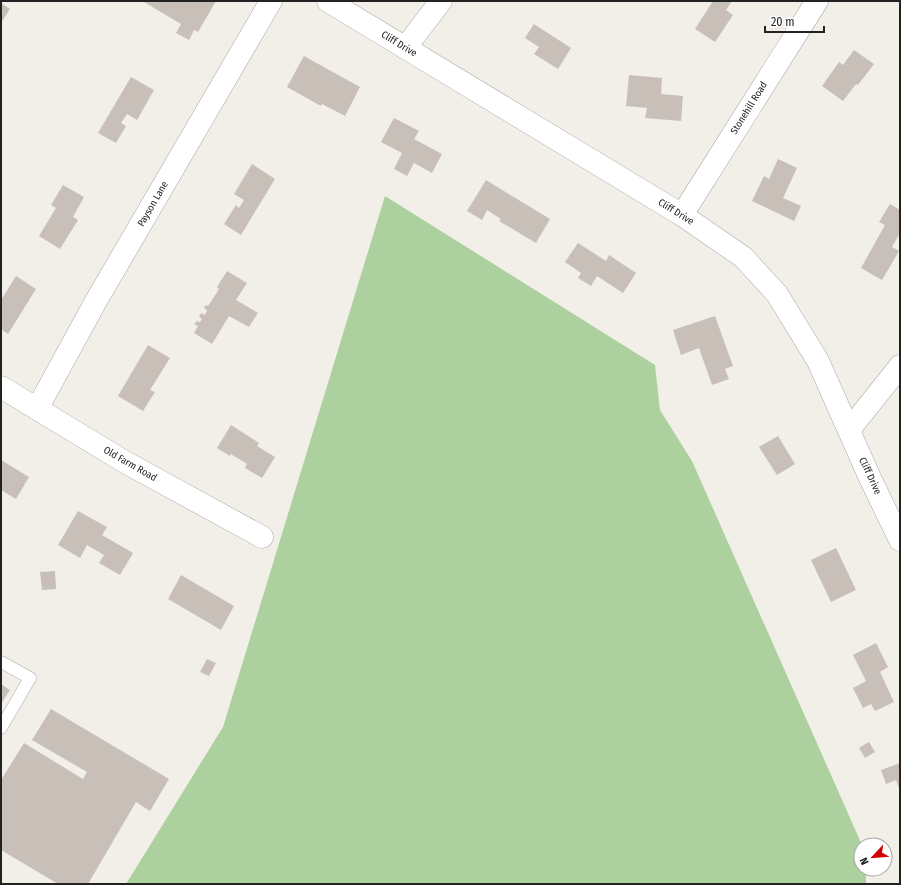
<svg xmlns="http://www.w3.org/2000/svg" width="901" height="885" font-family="'Fira Sans Condensed',sans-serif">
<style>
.forest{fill:#add19e}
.building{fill:#c7bfb8}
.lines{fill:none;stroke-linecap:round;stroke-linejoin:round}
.lane-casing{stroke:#a9a9a9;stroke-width:13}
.street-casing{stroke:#a9a9a9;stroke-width:23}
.lane{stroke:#fff;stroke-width:12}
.street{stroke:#fff;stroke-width:22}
.labels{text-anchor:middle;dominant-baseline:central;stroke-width:3;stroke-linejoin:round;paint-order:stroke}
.street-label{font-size:10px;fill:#222;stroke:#fff}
</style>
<rect width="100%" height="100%" fill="#f2efe9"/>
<polygon class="forest" points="385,196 655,365 660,410 692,461 862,845 861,845 861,869 866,869 866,884 126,884 223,727"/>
<g class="building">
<polygon points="145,1 216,1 198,32 194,30 189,40 176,33 181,24 144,2"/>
<polygon points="713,1 732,1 726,10 733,15 715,42 695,29"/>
<polygon points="1,3 10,9 1,23"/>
<polygon points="534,24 571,48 558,69 534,54 539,47 525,38"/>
<polygon points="854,50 874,64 858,85 856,84 843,101 822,86 839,62 843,65"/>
<polygon points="304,56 360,87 345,116 322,104 321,106 287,87"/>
<polygon points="629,75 662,78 661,94 683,96 681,121 645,118 647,108 626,106"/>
<polygon points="131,77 154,90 137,120 127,114 121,123 126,126 116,143 98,133"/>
<polygon points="394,118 419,131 414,139 442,154 432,173 414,163 407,176 394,169 402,153 381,142"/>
<polygon points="778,159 797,168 783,198 801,206 794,221 752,201 764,176 769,179"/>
<polygon points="252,164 275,179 241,235 224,224 236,205 239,208 244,200 234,194"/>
<polygon points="486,180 550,219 536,243 499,221 501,219 487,210 482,220 467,211"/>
<polygon points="63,185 84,197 73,217 78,220 60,249 39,236 56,208 51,205"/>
<polygon points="890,204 900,210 900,233 892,247 899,251 882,280 861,268 885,225 879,222"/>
<polygon points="578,243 606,261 609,255 636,273 623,293 597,276 591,286 578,278 581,273 565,262"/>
<polygon points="227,271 247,283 236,300 258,313 249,327 229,316 212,344 194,333 198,326 194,324 197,321 200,322 202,319 199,317 201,313 205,315 207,310 204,308 206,305 208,306 219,289 217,287"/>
<polygon points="16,276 36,289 8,334 1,329 1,300"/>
<polygon points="715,316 733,366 725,369 729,379 712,385 699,348 681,355 673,330"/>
<polygon points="148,345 170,358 150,390 155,392 143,411 118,396"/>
<polygon points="231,425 259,443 257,446 275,457 262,478 245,468 247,464 231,454 230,456 217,448"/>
<polygon points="778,436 795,464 777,475 759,447"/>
<polygon points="1,460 29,477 16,499 1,490"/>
<polygon points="78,511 107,527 102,535 133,553 120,575 99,563 104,555 87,545 80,558 58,545"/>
<polygon points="836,548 856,590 831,602 811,560"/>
<polygon points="55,571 56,589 42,590 40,572"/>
<polygon points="181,575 234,606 221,630 168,599"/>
<polygon points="876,643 888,667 880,672 894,702 875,711 871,704 863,708 853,688 866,681 853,655"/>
<polygon points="207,659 216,663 209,676 200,672"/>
<polygon points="1,684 10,690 1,704"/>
<polygon points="51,709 169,779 150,811 136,802 88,884 58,884 1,850 1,780 24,743 83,779 87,772 32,740"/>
<polygon points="869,742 875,752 865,758 859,748"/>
<polygon points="900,763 900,791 896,780 886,784 881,770"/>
</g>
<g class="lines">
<g class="lane-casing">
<polyline id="lane" points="1,662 30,678 1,728"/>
</g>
<g class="street-casing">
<g id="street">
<polyline points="328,1 682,215 743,257 777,294 818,361 870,478 900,540"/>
<polyline points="405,48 441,1"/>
<polyline points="682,215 817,1"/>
<polyline points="1,387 125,462 262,537"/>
<polyline points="37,409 96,301 271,1"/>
<polyline points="849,430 900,366"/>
</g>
</g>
<use href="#lane" class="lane"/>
<use href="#street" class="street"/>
</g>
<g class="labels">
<g class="street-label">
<text transform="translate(399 44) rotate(31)">Cliff Drive</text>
<text transform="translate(749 108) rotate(-58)">Stonehill Road</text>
<text transform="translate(153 204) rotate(-60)">Payson Lane</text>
<text transform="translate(676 212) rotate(32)">Cliff Drive</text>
<text transform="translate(130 464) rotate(30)">Old Farm Road</text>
<text transform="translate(870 476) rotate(65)">Cliff Drive</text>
</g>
</g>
<rect width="901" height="885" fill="none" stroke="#222222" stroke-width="4"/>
<g transform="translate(873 857) rotate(244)"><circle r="19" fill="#ffffff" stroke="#a7a7a7"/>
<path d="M0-3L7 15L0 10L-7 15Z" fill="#d40000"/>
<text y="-6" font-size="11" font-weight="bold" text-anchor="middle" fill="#222222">N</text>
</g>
<path d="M765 26v6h59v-6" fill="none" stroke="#222222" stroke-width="2"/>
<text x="771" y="26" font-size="12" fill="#222222" stroke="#ffffff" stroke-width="3" paint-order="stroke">20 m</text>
</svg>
